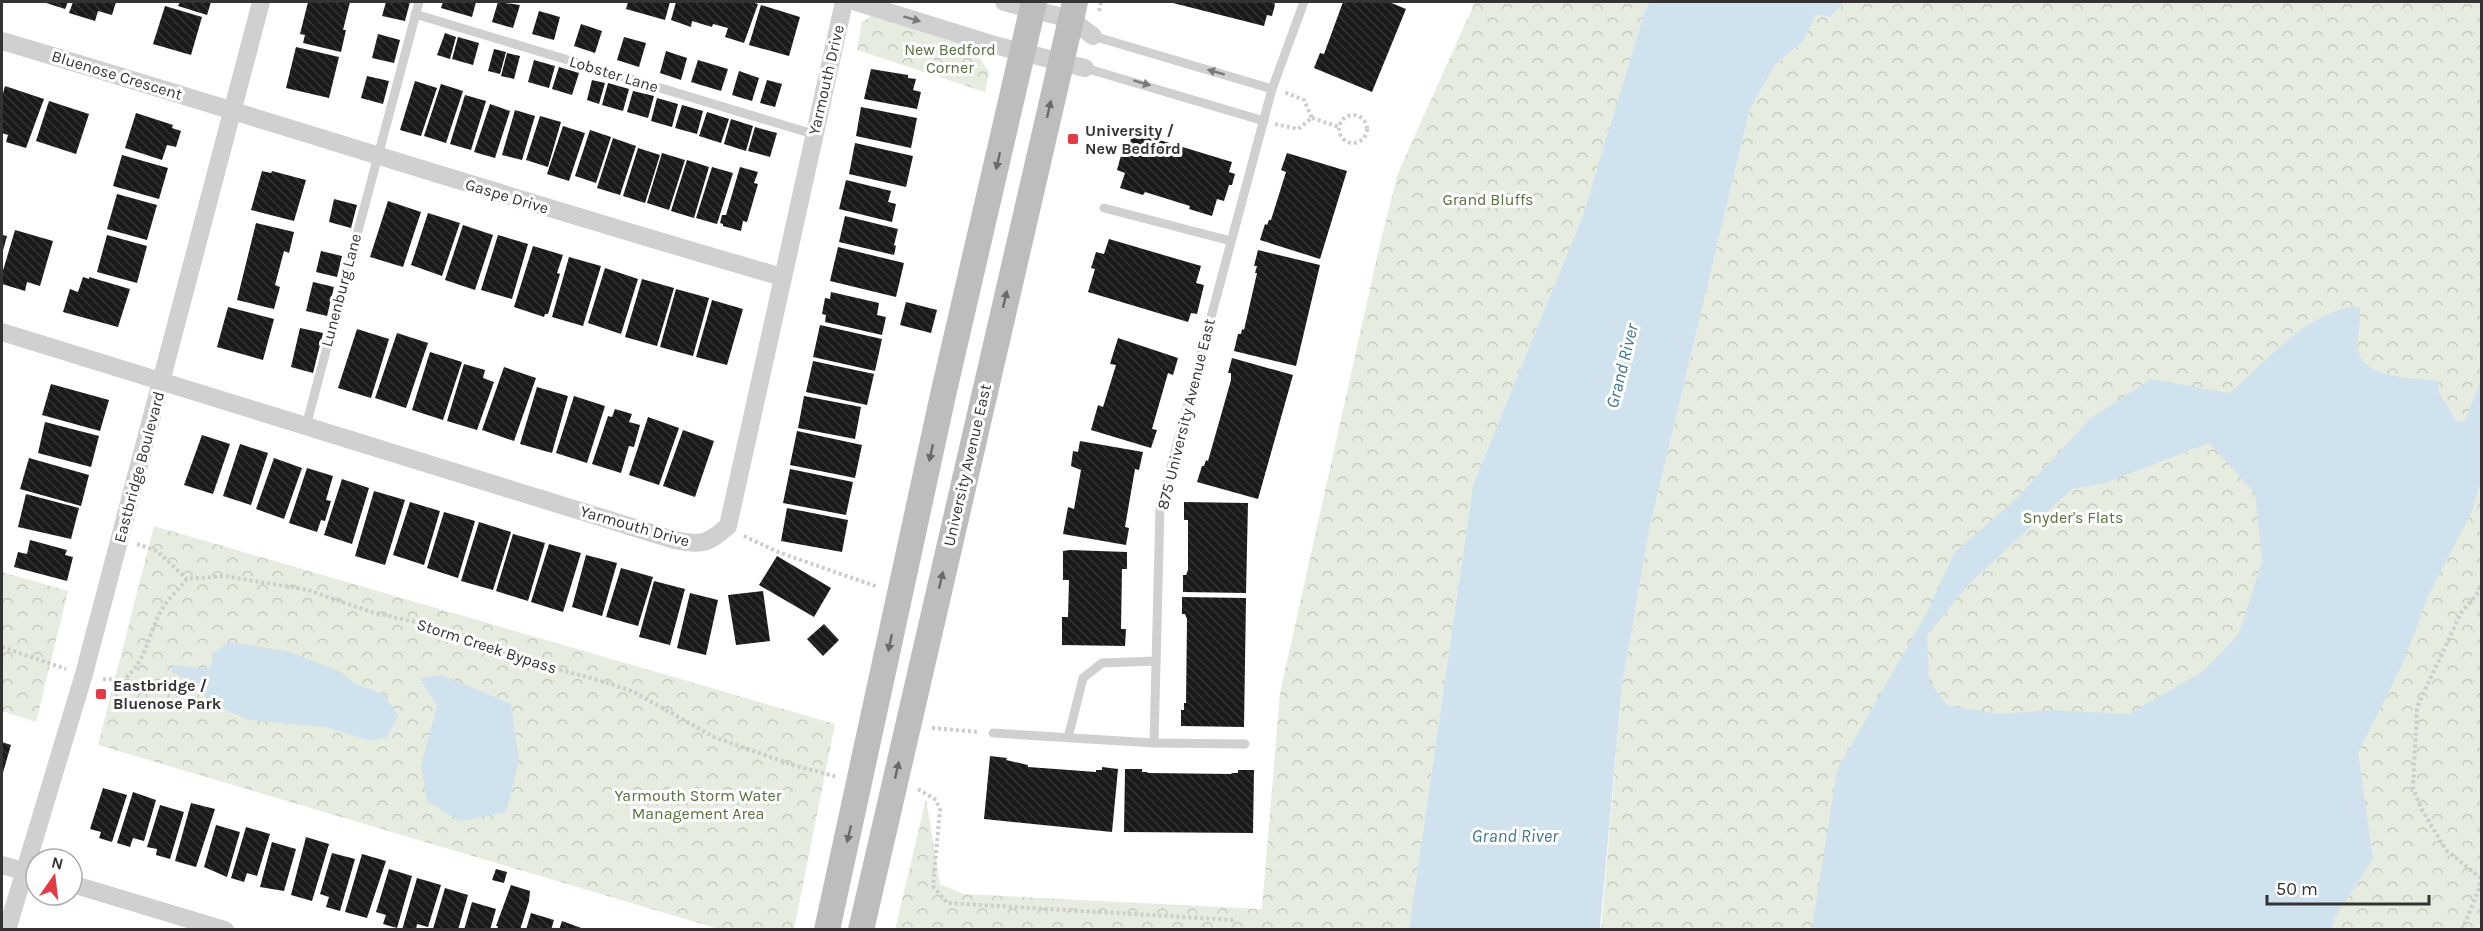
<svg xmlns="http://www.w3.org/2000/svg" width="2483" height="931" font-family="Karla,sans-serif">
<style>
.park{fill:url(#park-crowns)}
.water{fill:#cfe2ee;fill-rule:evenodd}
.building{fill:url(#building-back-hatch)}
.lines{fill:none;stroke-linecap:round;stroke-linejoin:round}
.path{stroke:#cdcdcd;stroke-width:4;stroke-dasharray:3 3;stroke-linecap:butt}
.service{stroke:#d0d0d0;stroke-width:9}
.minor{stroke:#d0d0d0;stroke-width:18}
.secondary{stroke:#bdbdbd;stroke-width:26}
.oneway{fill:#7a7a7a}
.oneway2{fill:#6a6a6a}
.poi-dot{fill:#e63946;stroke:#fff;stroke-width:2}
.labels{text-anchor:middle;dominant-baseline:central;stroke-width:6;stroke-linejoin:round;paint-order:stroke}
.park-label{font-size:16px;fill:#56703f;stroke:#fff}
.street-label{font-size:16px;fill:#333;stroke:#fff}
.poi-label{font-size:16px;font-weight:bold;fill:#333;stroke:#fff;text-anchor:start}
.water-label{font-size:18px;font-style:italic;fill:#3f7597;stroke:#fff}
</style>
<defs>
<pattern id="park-crowns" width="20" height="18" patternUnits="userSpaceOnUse" patternTransform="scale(1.5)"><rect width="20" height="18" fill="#e6ecdf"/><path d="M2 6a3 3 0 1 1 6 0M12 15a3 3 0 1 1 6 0" fill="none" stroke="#c6cbc0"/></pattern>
<pattern id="building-back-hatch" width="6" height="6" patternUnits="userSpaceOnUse" patternTransform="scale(1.5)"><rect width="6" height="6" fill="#1a1a1a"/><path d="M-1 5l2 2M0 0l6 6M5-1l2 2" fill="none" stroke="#333"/></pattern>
</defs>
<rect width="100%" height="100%" fill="#fff"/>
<g class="park">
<polygon points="1475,2 1650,2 1645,10 1583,215 1473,485 1409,929 895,930 926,799 940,884 963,894 1262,909 1280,693 1380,244 1398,173"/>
<polygon points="1845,2 2481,2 2481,929 1601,930 1622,685 1650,526 1750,109 1775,65 1803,41 1816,15 1830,17"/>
<polygon points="873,14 968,41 989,72 985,92 857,50 862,22"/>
<polygon points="154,526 835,724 794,930 719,929 98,745"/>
<polygon points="2,572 68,591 36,722 2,711"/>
</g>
<g class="water">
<polygon points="1650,2 1845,2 1830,17 1816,15 1803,41 1775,65 1750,109 1650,526 1622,685 1600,929 1409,929 1473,485 1583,215 1645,10"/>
<path d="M2348 307H2360C2361 321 2357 335 2358 349 2361 379 2416 378 2439 381V393L2457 422 2465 421 2481 379V481L2472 511 2429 594 2402 665 2358 753 2373 859 2334 919 2332 929H1812L1837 770 1928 611 1954 553 2013 502 2091 418 2151 379 2230 393C2267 360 2300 320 2348 307ZM2209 443 2255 493 2262 561 2239 634 2202 672 2129 714 2048 710 2000 714 1947 705 1929 681 1927 635 1969 584 2072 489 2105 483Z"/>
<polygon points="229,642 287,651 341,672 355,684 384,694 398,716 387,737 371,741 325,727 249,720 210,703 200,684 171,672 173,665 210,669 214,653"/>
<polygon points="442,675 511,704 519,761 506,812 460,821 427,801 421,765 437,706 420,678"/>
</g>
<g class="building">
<polygon points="43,2 68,2 65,9"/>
<polygon points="73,2 116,2 112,15 98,11 95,21 69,13"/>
<polygon points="180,2 211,2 207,15 178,6"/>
<polygon points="308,2 350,2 343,30 346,30 341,52 303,43 305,35 300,34"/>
<polygon points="386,2 410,2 405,21 382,16"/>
<polygon points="443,2 476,2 472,17 441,8"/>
<polygon points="498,2 520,5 513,28 492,22"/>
<polygon points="628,2 670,2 665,20 626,9"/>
<polygon points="676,2 751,2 758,4 744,43 725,37 728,28 713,24 712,27 692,21 691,27 671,20"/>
<polygon points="1169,2 1274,2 1275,5 1272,16 1267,15 1264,26"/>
<polygon points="1343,2 1389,2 1406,9 1372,92 1314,68 1320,53 1324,54"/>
<polygon points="761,5 800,17 789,56 749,45"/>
<polygon points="165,6 202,17 191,55 153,44"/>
<polygon points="539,11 560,17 554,40 532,34"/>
<polygon points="581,24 602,31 595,53 574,46"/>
<polygon points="445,33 456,37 450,59 437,55"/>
<polygon points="378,34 400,40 394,63 372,58"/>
<polygon points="458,37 479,43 473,65 452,59"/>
<polygon points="624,37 646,43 639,67 617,60"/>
<polygon points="296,47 339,57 329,98 286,88"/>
<polygon points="494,49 506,52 500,74 488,71"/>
<polygon points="666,51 687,58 681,80 660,73"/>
<polygon points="507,53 520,56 514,79 501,76"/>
<polygon points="534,60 555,66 549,88 528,82"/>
<polygon points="698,60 728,69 721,91 691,82"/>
<polygon points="559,67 579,73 572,95 552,89"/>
<polygon points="871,69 908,75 908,78 916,79 913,90 921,92 917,109 864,99"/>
<polygon points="739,71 759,78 752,101 732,95"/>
<polygon points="367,76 389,81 383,104 361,98"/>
<polygon points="592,80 605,83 599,104 587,100"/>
<polygon points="767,80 782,84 775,107 760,103"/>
<polygon points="415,81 437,88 421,136 400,130"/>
<polygon points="608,83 629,89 623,111 602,105"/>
<polygon points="441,84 463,91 446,143 424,136"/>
<polygon points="5,86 44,99 26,148 6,142 8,135 2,133 2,97"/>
<polygon points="633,91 654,96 648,118 627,112"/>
<polygon points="465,95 486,101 471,150 450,144"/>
<polygon points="657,98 678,104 672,127 651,121"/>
<polygon points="49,101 89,114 76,154 36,141"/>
<polygon points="490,104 510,111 495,158 474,152"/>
<polygon points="682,105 703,111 697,134 675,128"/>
<polygon points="861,107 917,118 911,148 856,136"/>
<polygon points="515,110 535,116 522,160 502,155"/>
<polygon points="707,112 729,119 721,143 699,136"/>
<polygon points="136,113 173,125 172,128 181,131 176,147 167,145 162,160 125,148"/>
<polygon points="540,116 561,122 548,167 526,160"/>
<polygon points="731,119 753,126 746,151 724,144"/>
<polygon points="563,126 585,133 569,181 547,174"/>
<polygon points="755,127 777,133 770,157 748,151"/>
<polygon points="590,130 611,137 596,183 575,176"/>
<polygon points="1133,132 1232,162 1229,172 1235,174 1232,185 1229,185 1224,201 1217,199 1212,216 1189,209 1190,206 1145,192 1143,195 1120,188 1125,173 1117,170 1125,141 1130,142"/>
<polygon points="613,138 636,146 620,195 597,188"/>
<polygon points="855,143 913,156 906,187 849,174"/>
<polygon points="638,148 660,155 645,203 623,196"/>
<polygon points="662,153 685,160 669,210 647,203"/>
<polygon points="1287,153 1347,171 1320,259 1260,240 1265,224 1267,225 1269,220 1271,220 1286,172 1281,170"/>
<polygon points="122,155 168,168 159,199 113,186"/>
<polygon points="687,160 709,167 694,218 671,211"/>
<polygon points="712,167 733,173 717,224 696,218"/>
<polygon points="740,167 758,172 754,183 758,184 747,222 743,221 741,231 723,226 723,224 720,223 722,215 726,215"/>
<polygon points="262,171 271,173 272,171 306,180 294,221 251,210"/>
<polygon points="846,180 891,191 888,202 896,204 892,222 839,209"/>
<polygon points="117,194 157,205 147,240 107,229"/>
<polygon points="334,199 357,205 351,228 329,222"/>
<polygon points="388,201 421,212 403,267 370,257"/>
<polygon points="428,213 460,223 442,276 411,265"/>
<polygon points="845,216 898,229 894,245 896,246 894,255 839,242"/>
<polygon points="256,223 294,232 289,253 284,251 275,285 280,287 274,309 237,300"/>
<polygon points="463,225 493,235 475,290 445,280"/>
<polygon points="15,230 53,241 40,286 27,282 25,291 2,284 2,274"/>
<polygon points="2,235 7,236 2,254"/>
<polygon points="107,235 147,246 137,283 97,272"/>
<polygon points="498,235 528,244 512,299 481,290"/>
<polygon points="1109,239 1201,266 1196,283 1204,285 1197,314 1191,313 1188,322 1088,292 1095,269 1091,268 1096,252 1104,254"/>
<polygon points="533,246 563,255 557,273 560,274 548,314 545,314 544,317 514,307"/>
<polygon points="838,247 904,263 896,297 830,281"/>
<polygon points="1258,250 1320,265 1296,366 1234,351 1238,334 1241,334 1242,329 1244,330 1257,273 1255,273 1257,266 1254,266"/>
<polygon points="321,251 342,256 337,277 316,272"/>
<polygon points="569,257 601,266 583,326 552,317"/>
<polygon points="605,268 638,279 621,334 588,323"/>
<polygon points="83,277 89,279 89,277 130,289 118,327 63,312 70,289 78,292"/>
<polygon points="642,279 674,288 657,346 625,337"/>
<polygon points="313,282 334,287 327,316 306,311"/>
<polygon points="676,289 709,298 693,356 660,347"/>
<polygon points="831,292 879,303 877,315 886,317 882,335 825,322 826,315 822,314 825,298 830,299"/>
<polygon points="712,300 743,309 727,365 696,357"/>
<polygon points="906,302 937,310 931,333 900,325"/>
<polygon points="228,307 274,319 263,360 217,347"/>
<polygon points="820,325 882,339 875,371 813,357"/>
<polygon points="300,328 323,333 313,373 291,367"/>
<polygon points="357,329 389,339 371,398 338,388"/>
<polygon points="397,333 428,343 406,408 375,398"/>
<polygon points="1118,338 1178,358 1173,375 1168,373 1152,429 1157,430 1151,448 1091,430 1098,405 1103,407 1116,365 1110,364"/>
<polygon points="430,352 462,362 443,420 412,410"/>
<polygon points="1232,358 1293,375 1258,499 1197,482 1202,466 1204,466 1206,460 1208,461 1231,380 1231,373 1228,373"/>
<polygon points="813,361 874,374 867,405 806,392"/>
<polygon points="464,364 485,370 483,378 494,382 477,430 447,421"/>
<polygon points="504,367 536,378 514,441 482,430"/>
<polygon points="51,384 109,400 100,431 42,415"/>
<polygon points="537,387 568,396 552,453 520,444"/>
<polygon points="574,396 605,406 587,463 556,453"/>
<polygon points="804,396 861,407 855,439 798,428"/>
<polygon points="615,409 632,414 629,422 640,425 634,447 629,446 621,473 592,464 608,416 612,417"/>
<polygon points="648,417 679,428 659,485 629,475"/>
<polygon points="45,422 99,436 91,467 38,453"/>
<polygon points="683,430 714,441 695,497 663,486"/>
<polygon points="797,431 862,445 855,478 790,465"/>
<polygon points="202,435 230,444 213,494 184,485"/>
<polygon points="1080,441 1143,452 1139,470 1135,469 1125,527 1129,528 1126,545 1063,534 1068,507 1074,509 1081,470 1071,466 1073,451 1078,452"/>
<polygon points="240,444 268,453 251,505 223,496"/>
<polygon points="29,458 89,475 81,506 20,489"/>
<polygon points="274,458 302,468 284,519 256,509"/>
<polygon points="307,468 333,476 326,500 331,501 325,521 321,520 317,532 289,523"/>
<polygon points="790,469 853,482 846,515 783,503"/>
<polygon points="342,479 369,488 352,544 324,535"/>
<polygon points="374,491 405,500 385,565 355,556"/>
<polygon points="26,494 79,508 71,539 18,527"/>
<polygon points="410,502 440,511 424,565 393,555"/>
<polygon points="1184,502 1248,503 1246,593 1183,592 1183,575 1186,575 1188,570 1188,520 1184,520"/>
<polygon points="787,508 848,520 842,552 781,541"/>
<polygon points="444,512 475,521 458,578 427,568"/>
<polygon points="479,522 511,532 493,590 461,581"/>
<polygon points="513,534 545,543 528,601 496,591"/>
<polygon points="30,540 67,550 65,555 73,557 67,581 14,567 18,552 27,554"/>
<polygon points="549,544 581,553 563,612 531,602"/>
<polygon points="1070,550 1127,552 1127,569 1122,569 1121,629 1126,629 1125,646 1062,645 1062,617 1068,617 1069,580 1063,580 1063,551"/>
<polygon points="586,555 617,563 602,616 572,607"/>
<polygon points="777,556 831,588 814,617 759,585"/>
<polygon points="621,568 653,577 638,626 606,617"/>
<polygon points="654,581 685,589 670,645 639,637"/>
<polygon points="763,591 770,641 736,645 728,595"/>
<polygon points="690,593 718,600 706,655 677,648"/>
<polygon points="1182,597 1246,598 1244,727 1181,726 1181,710 1184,710 1184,703 1186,703 1187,619 1185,614 1182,614"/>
<polygon points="824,624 839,640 823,656 807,639"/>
<polygon points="2,742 11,745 2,776"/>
<polygon points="990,756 1007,758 1006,760 1028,765 1028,767 1096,772 1096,770 1102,770 1102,767 1118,769 1112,832 984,819"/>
<polygon points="1125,769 1142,769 1142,772 1147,772 1148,773 1232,774 1231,773 1238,773 1238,770 1254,770 1253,833 1124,832"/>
<polygon points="103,788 127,795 112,842 99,838 101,832 90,829"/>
<polygon points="133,792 156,800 144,841 133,838 130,847 117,843"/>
<polygon points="191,803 215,809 196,867 175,861"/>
<polygon points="160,805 184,812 170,859 156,855 157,849 147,847"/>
<polygon points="216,825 240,832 227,877 204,867"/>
<polygon points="246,827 270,834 257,876 247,873 244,882 231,878"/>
<polygon points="306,837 329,844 312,901 291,895"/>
<polygon points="272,842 296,849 284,891 260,887"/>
<polygon points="332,853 355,859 340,911 326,907 329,897 320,894"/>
<polygon points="362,854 386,861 367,918 345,912"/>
<polygon points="389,869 412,876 397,928 383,924 386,915 376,912"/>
<polygon points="496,869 507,872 504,883 492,880"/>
<polygon points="417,878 441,885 428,927 417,924 416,930 402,930"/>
<polygon points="511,885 530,891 529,901 520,930 497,930 498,926 496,926"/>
<polygon points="445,888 468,895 458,930 433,929"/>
<polygon points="472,902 496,909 490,930 464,930"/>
<polygon points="531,913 554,920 551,930 526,930"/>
<polygon points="562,921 584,929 584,930 559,930"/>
</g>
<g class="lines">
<g class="path">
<polyline points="1099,11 1101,2"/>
<circle cx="1353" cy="129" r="14"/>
<polyline points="1312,118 1339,127"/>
<polyline points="1275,124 1298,129 1312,118 1304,100 1284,92"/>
<polyline points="744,536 778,552 878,587"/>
<polyline points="137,544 157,551 187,579"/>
<polyline points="2482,588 2461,613 2417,707 2413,788 2422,810 2446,850 2482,879"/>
<polyline points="2,647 66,669"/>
<path d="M103 679 123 680C148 660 147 635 162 609 168 599 179 589 187 579L225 576 308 590 371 612 438 627 533 663 591 678 632 691 714 737 793 765 838 777"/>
<polyline points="932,728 979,732"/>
<polyline points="918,789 936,800 940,810 933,886 947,903 1235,920"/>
<polyline points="2462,930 2482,882"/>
</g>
<g class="service">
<polyline points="415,14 813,134"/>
<polyline points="1093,36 1272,89"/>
<polyline points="1085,68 1264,121"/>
<polyline points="1104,208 1231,241"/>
<polyline points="306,426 419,2"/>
<polyline points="993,733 1154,743 1245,744"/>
<polyline points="1068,738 1083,678 1102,663 1156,661"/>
<polyline points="1154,743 1160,508 1272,89 1304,2"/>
</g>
<g class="minor">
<polyline points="856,2 998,46 1085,68"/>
<polyline points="1004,2 1070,19 1093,36"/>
<path d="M2 41C262 118 521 202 782 277"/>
<path d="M2 332 674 540C701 545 707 545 728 526L844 2"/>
<polyline points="2,865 36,875"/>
<polyline points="72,884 225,930"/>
<polyline points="7,930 84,674 261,2"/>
</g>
<g class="secondary">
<polyline points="827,930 943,395 1034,2"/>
<polyline points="861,930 1075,2"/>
</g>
</g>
<defs><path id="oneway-solid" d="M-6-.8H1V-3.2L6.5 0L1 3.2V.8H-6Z" transform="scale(1.5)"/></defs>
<g class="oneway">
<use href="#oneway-solid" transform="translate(912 19) rotate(17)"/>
<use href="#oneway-solid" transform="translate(1216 72) rotate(-164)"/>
<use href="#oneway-solid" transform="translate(1142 83) rotate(17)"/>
</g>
<g class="oneway2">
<use href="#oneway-solid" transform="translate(1049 109) rotate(-77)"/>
<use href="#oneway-solid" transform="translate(998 161) rotate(103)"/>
<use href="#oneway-solid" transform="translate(1005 299) rotate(-77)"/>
<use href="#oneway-solid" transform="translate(931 453) rotate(102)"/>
<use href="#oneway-solid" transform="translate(941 580) rotate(-77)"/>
<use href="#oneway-solid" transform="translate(890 643) rotate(102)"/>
<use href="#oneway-solid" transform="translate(897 770) rotate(-77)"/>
<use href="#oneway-solid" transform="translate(849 834) rotate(103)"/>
</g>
<g class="poi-dot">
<rect x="1067" y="133" width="12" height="12" rx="3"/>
<rect x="95" y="688" width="12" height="12" rx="3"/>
</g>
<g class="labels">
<g class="park-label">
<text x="950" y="49">New Bedford<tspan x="950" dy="18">Corner</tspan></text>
<text x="1488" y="199">Grand Bluffs</text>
<text x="2073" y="517">Snyder's Flats</text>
<text x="698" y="795">Yarmouth Storm Water<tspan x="698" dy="18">Management Area</tspan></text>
</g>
<g class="street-label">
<text transform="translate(614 74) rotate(17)">Lobster Lane</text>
<text transform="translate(117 75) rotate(17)">Bluenose Crescent</text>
<text transform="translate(826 80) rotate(-77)">Yarmouth Drive</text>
<text transform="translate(507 196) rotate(17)">Gaspe Drive</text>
<text transform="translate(341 290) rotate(-75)">Lunenburg Lane</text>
<text transform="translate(1186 414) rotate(-76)">875 University Avenue East</text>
<text transform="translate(967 465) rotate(-77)">University Avenue East</text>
<text transform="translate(139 467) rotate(-75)">Eastbridge Boulevard</text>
<text transform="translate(635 526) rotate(16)">Yarmouth Drive</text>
<text transform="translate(487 646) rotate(18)">Storm Creek Bypass</text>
</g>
<g class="poi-label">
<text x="1085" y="130">University /<tspan x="1085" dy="18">New Bedford</tspan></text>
<text x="113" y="685">Eastbridge /<tspan x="113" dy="18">Bluenose Park</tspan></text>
</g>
<g class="water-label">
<text transform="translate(1622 366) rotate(-76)">Grand River</text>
<text x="1515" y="836">Grand River</text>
</g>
</g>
<rect width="2483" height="931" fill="none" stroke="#333333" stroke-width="6"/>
<g transform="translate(54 877) rotate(14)"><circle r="28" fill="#ffffff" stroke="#adadad" stroke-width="1.5"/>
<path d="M0-4.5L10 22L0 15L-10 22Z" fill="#e63946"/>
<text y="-9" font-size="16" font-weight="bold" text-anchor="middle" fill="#333333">N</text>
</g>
<path d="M2267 895v9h162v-9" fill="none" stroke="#333333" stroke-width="3"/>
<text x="2276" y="895" font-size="18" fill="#333333" stroke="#ffffff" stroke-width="4.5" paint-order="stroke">50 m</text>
</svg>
